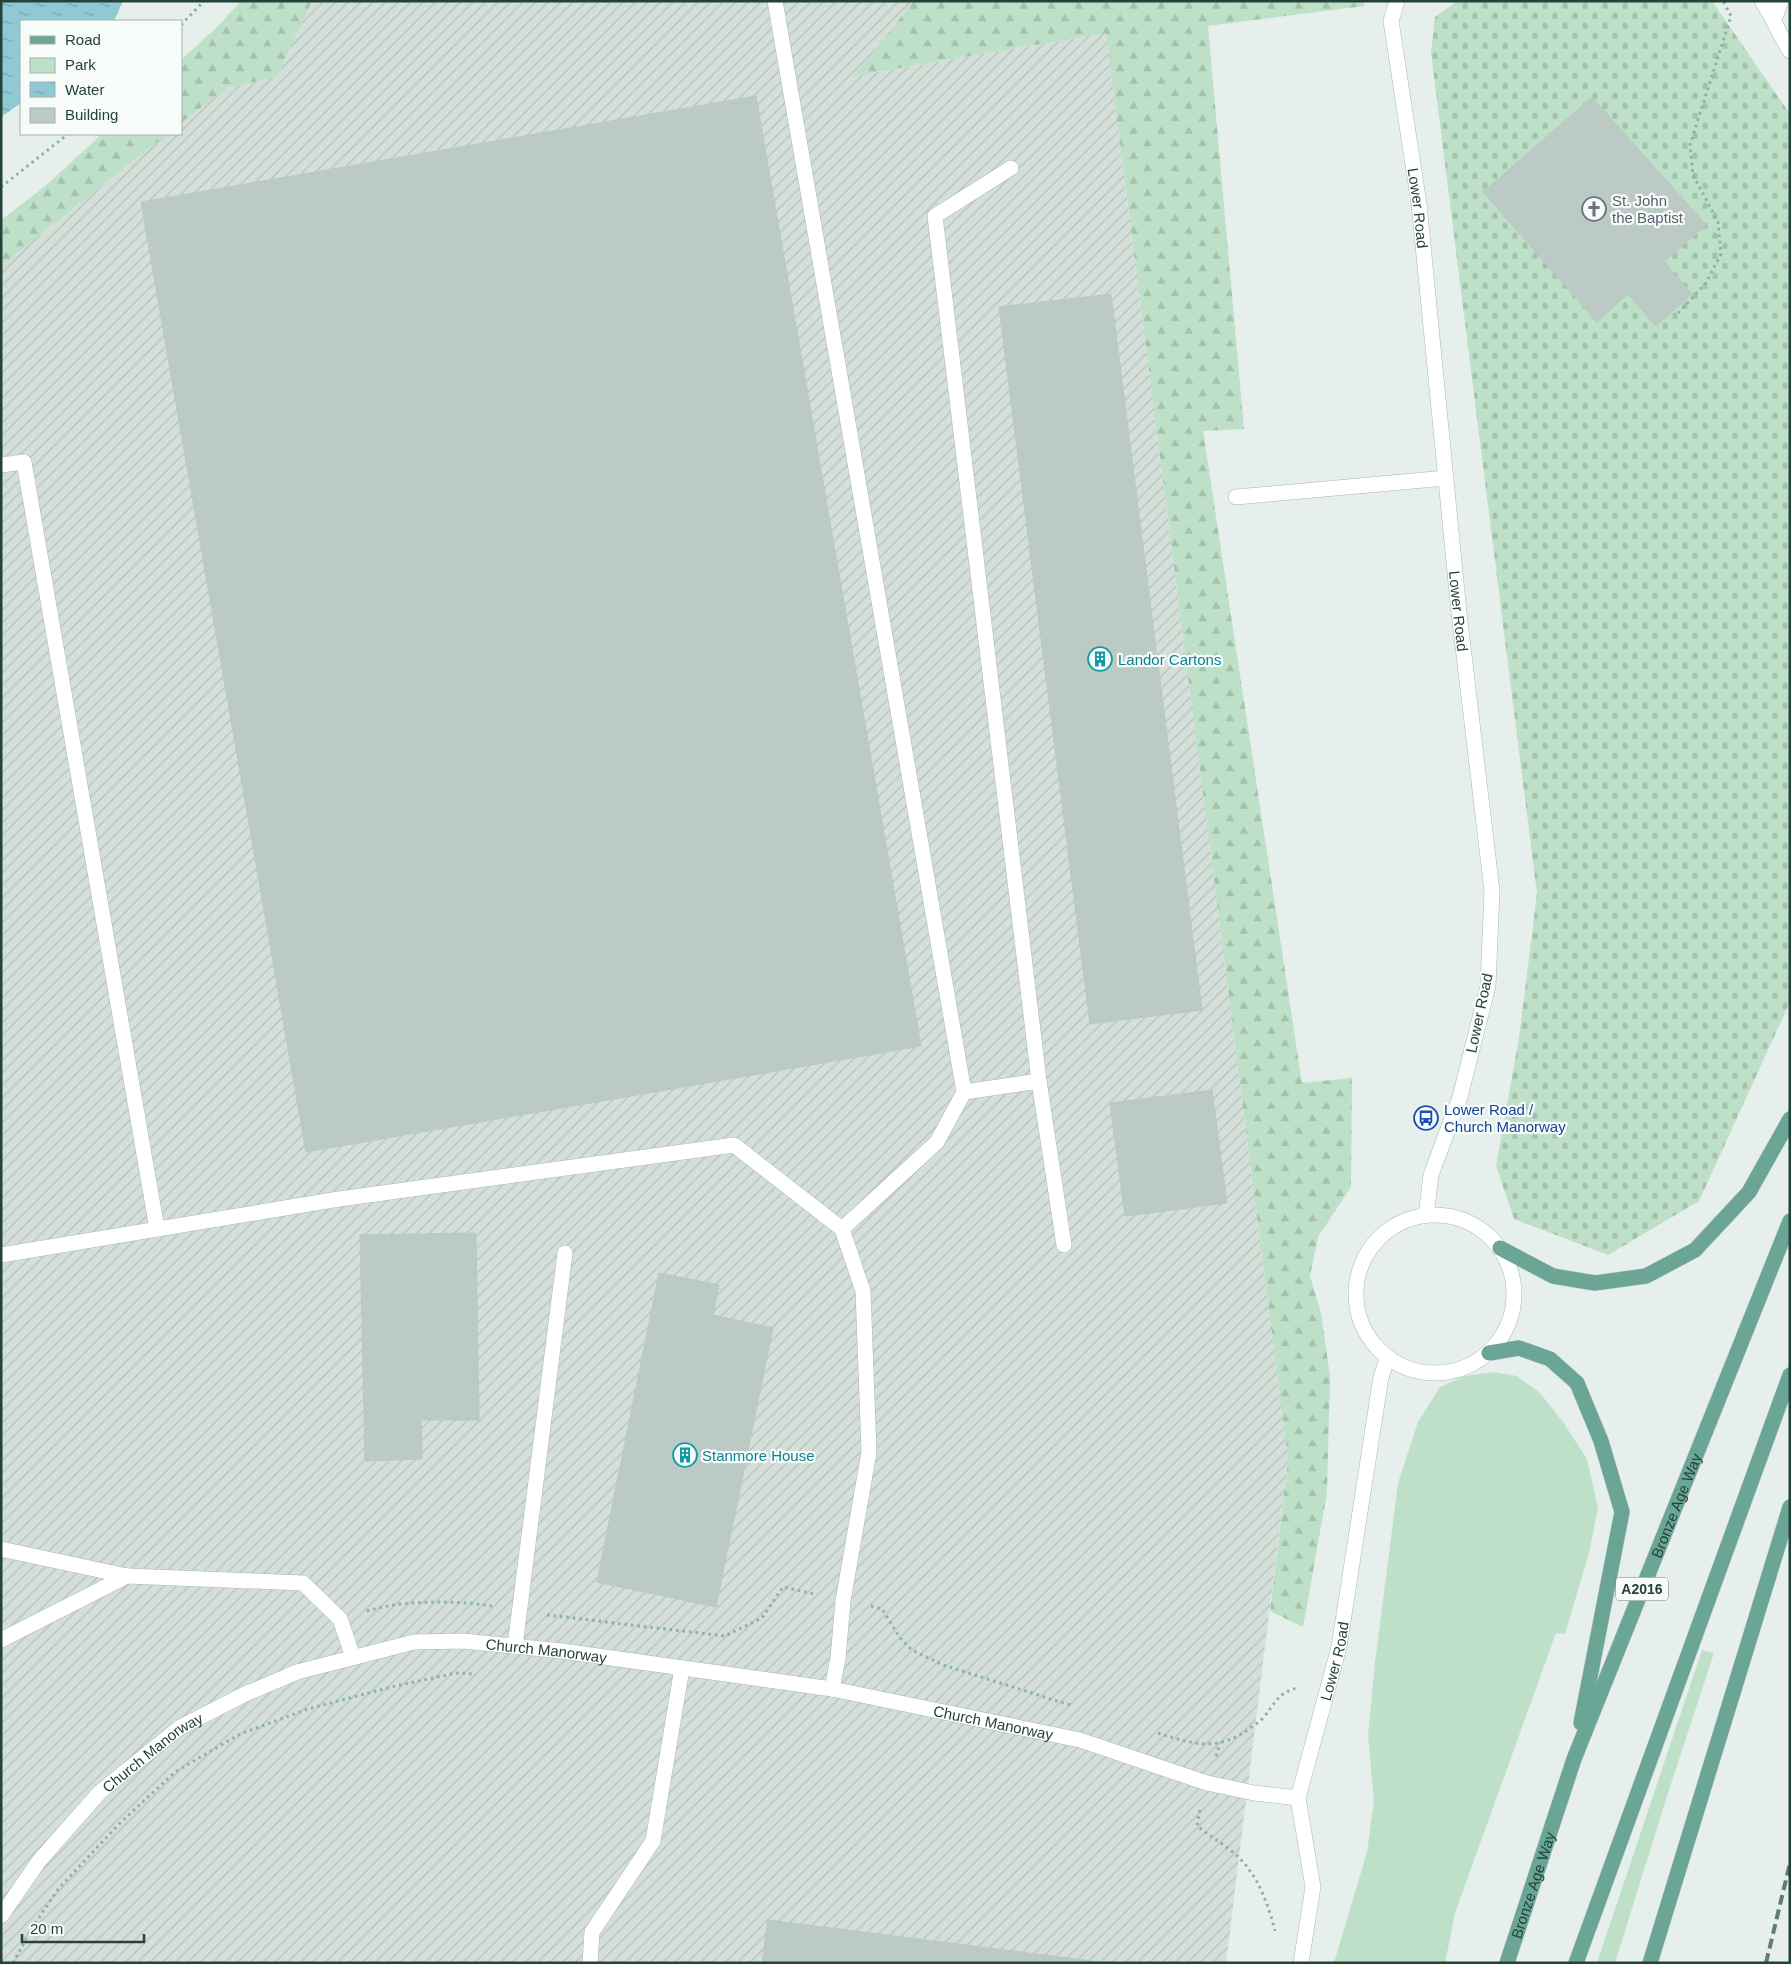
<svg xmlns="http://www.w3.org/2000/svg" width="1791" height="1964" font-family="Arial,sans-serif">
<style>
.industrial{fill:url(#industrial-furrows)}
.green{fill:#bfe0c8}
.forest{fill:url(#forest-firs)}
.cemetery{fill:url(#cemetery-stones)}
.water{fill:url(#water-ripples)}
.building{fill:#bbcac4;stroke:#b8c9c2}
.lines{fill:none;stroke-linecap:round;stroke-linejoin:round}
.lane-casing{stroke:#a8b8b2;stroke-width:16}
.street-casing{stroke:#a8b8b2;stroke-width:16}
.secondary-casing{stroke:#a4bbb3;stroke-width:16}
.primary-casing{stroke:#c2cac8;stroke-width:16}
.path{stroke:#86b3a5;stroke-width:3;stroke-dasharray:2.5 4;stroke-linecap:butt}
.lane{stroke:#fff;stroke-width:15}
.street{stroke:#fff;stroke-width:15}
.secondary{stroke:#fff;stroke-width:15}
.primary{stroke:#6aa596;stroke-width:15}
.rail{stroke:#5f7d75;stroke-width:4;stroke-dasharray:10 5;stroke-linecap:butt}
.labels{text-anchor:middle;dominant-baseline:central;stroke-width:4.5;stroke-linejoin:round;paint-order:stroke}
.shield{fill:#f7fbf9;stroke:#637a73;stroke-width:1}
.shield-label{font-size:14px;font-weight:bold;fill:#24423a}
.worship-label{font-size:15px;fill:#5b616d;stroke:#f7fbf9;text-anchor:start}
.street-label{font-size:15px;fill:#24423a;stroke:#f7fbf9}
.culture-label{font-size:15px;fill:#0d838f;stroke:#f7fbf9;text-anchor:start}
.transit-label{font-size:15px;fill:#164399;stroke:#f7fbf9;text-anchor:start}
</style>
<defs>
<pattern id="industrial-furrows" width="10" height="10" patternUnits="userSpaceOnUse" patternTransform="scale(1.25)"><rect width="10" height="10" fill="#d4dfda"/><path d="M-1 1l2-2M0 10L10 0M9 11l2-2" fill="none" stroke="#b6c1bc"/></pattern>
<pattern id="forest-firs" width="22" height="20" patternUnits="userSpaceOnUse" patternTransform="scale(1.25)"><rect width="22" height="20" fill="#bfe0c8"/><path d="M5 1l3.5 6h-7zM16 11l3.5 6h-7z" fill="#a4c1ad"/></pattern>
<pattern id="cemetery-stones" width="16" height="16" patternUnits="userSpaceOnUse" patternTransform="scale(1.25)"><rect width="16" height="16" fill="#bfe0c8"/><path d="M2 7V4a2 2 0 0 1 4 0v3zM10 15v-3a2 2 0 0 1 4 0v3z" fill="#a4c1ad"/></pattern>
<pattern id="water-ripples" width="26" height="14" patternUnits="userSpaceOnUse" patternTransform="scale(1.25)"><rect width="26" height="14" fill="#8ec9d4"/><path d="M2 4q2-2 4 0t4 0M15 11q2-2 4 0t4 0" fill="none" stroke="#74a5ad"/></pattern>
</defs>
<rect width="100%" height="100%" fill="#e6efeb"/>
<polygon class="industrial" points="312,1 914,1 855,76 1106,33 1288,1460 1226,1963 1,1963 1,266 167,134 181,134 181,123 226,88 277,77"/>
<g class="green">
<polygon points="1494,1372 1517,1376 1540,1393 1563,1422 1587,1459 1598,1508 1589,1553 1565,1634 1556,1633 1455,1913 1445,1963 1334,1963 1367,1852 1374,1801 1368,1735 1375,1663 1398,1483 1418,1422 1440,1387 1465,1376"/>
<polygon points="1702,1650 1714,1653 1667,1796 1615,1963 1597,1963"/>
</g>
<g class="forest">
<polygon points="241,1 312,1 277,77 226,88 181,123 181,60 218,26"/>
<polygon points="914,1 1364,1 1364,6 1208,26 1244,429 1203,431 1302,1083 1352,1078 1351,1187 1318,1237 1310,1276 1321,1313 1330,1376 1327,1493 1303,1627 1270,1611 1288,1460 1106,33 854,76"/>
<polygon points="102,134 167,134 1,266 1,220 44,187"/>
</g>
<polygon class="cemetery" points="1457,1 1712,1 1790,114 1790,1002 1699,1201 1608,1255 1514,1219 1496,1166 1519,1038 1537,894 1431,53 1435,17"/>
<polygon class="water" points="1,1 123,1 114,21 21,21 21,103 1,117"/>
<g class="building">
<polygon points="756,96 921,1046 306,1152 141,202"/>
<polygon points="1592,97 1706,225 1664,262 1692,294 1656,326 1628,294 1597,322 1483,192"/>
<polygon points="1111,294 1202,1010 1090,1024 999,307"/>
<polygon points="1212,1090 1227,1203 1125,1216 1110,1103"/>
<polygon points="476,1233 479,1420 421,1420 422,1459 365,1461 360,1235"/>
<polygon points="659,1273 719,1285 713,1315 773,1328 716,1607 597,1582"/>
<polygon points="768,1920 1107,1963 762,1963"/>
</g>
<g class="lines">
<g class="lane-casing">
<g id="lane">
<polyline points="775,1 964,1092 937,1142 842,1229"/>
<polyline points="1011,168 935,216 1039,1081 1064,1245"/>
<polyline points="1,465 24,462 157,1229"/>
<polyline points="1236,497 1446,478"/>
<polyline points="964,1092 1039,1081"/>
<polyline points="1,1255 339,1199 734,1145 842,1229 863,1291 869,1452 843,1601 838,1658 832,1689"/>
<polyline points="1,1549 127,1576"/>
<polyline points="1,1640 127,1576"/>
<polyline points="515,1646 565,1253"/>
</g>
</g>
<g class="street-casing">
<g id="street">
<path d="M1762 1C1773 17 1779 35 1790 51"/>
<polyline points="1774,20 1781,1"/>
<polyline points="127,1576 303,1583 340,1619 353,1657"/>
<path id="s1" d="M1 1916 39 1861 100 1792 179 1728 243 1695 297 1672 414 1642 463 1641 562 1651 832 1689 1080 1740 1207 1783 1254 1793 1298 1798"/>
<polyline points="590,1963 592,1932 653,1841 682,1668"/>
</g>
</g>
<g class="secondary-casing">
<g id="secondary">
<path id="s2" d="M1397 1 1391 21 1419 204 1459 613 1492 891 1488 986 1460 1097 1431 1175 1426 1215"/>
<circle cx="1435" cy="1294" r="79"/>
<path id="s3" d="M1301 1963 1313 1887 1298 1798 1339 1647 1381 1377 1388 1357"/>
</g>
</g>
<g class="primary-casing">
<g id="primary">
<polyline points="1500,1248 1553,1276 1595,1283 1646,1276 1695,1250 1749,1192 1790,1119"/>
<polyline points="1489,1353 1519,1348 1550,1359 1577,1383 1601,1441 1622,1512 1581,1723"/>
<path id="s4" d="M1507 1963 1574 1759 1790 1221"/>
<polyline points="1576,1963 1790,1375"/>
<polyline points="1650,1963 1790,1507"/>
</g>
</g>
<g class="path">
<polyline points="181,25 204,1"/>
<polyline points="1,187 68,134"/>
<polyline points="1678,313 1706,283 1721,254 1718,222 1693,175 1690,145 1731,16 1723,1"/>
<polyline points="871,1606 882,1609 900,1638 912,1650 943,1665 1073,1706"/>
<path d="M367 1611C402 1600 454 1600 492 1606"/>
<polyline points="547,1615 725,1636 762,1618 783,1587 814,1594"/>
<path d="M1158 1733C1193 1744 1216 1752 1249 1729 1254 1725 1260 1722 1264 1717 1276 1702 1278 1693 1297 1688"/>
<polyline points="1216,1756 1220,1743"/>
<path d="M1200 1810 1197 1826C1210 1836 1223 1844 1235 1854 1257 1873 1268 1903 1275 1931"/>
<polyline points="13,1963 32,1928 59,1888 120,1823 175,1772 240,1734 308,1709 391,1687 456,1673 474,1674"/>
</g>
<use href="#lane" class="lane"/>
<use href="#street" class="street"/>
<use href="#secondary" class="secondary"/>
<use href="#primary" class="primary"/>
<polyline class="rail" points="1766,1963 1790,1863"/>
</g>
<defs>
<g id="church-ring" transform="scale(1.25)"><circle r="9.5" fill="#f7fbf9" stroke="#6b7280" stroke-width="1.5"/><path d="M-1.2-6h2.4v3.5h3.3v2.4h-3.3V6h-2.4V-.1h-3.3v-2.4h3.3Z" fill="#6b7280"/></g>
<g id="building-ring" transform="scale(1.25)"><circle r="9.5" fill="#f7fbf9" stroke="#0f9aa8" stroke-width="1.5"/><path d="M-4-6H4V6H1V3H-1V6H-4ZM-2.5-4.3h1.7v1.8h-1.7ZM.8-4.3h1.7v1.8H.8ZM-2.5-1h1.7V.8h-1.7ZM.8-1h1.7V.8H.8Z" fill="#0f9aa8"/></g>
<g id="bus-ring" transform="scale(1.25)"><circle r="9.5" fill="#f7fbf9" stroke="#1a4fb4" stroke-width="1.5"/><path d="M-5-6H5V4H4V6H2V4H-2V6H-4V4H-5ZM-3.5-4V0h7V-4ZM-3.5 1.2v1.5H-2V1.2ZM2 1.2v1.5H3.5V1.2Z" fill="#1a4fb4"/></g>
</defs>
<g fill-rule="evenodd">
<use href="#church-ring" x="1594" y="209"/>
<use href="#building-ring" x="1100" y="659"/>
<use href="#bus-ring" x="1426" y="1118"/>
<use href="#building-ring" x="685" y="1455"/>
</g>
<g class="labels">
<rect class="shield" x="1616" y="1577.5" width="52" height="23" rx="4"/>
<g class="shield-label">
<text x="1642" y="1589">A2016</text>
</g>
<g class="worship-label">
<text x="1612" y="200">St. John<tspan x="1612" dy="17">the Baptist</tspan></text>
</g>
<g class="street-label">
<text stroke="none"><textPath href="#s2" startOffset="210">Lower Road</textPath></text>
<text stroke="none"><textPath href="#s2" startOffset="615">Lower Road</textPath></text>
<text transform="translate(1479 1013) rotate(-78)">Lower Road</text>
<text stroke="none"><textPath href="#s4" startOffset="488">Bronze Age Way</textPath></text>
<text stroke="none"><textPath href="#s1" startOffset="645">Church Manorway</textPath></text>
<text stroke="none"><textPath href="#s3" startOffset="309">Lower Road</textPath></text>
<text stroke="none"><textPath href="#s1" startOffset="1098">Church Manorway</textPath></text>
<text stroke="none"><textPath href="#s1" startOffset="225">Church Manorway</textPath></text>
<text stroke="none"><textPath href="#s4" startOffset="82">Bronze Age Way</textPath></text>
</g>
<g class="culture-label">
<text x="1118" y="659">Landor Cartons</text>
<text x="702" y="1455">Stanmore House</text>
</g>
<g class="transit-label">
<text x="1444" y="1109">Lower Road /<tspan x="1444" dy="17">Church Manorway</tspan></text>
</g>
</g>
<rect width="1791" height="1964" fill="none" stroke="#24423a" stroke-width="5"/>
<rect x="20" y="20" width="162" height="115" fill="#f7fbf9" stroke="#a3b1ad"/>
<rect x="30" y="36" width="25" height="8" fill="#6aa596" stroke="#a3b1ad"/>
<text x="65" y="45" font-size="15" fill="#24423a">Road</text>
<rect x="30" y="58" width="25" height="15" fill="#bfe0c8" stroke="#a3b1ad"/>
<text x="65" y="70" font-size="15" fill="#24423a">Park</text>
<rect x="30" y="82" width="25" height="15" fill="url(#water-ripples)" stroke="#a3b1ad"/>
<text x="65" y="95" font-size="15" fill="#24423a">Water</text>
<rect x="30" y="108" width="25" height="15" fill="#bbcac4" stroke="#a3b1ad"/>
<text x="65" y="120" font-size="15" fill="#24423a">Building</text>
<path d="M22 1934v8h122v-8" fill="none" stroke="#24423a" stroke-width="2.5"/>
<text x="30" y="1934" font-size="15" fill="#24423a" stroke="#f7fbf9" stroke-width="4" paint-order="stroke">20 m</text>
</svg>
